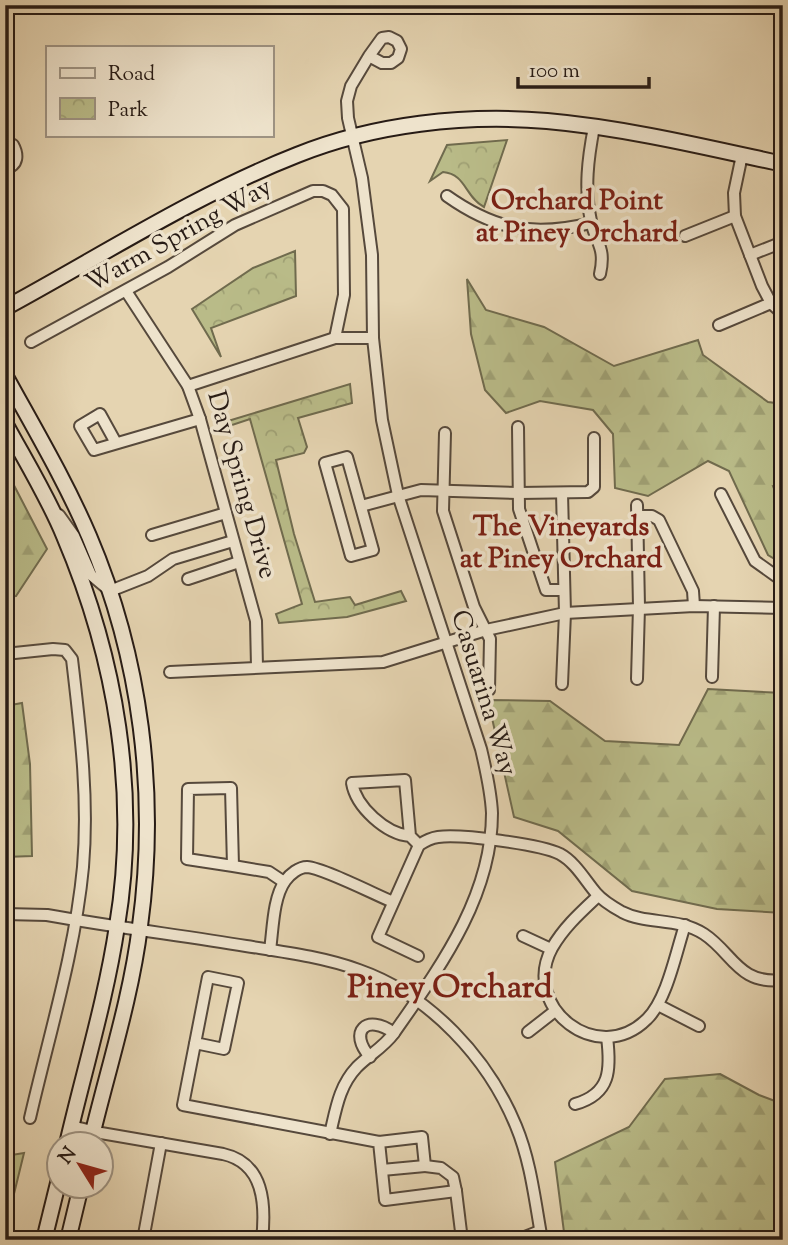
<svg xmlns="http://www.w3.org/2000/svg" width="788" height="1245" font-family="'Sorts Mill Goudy',serif">
<style>
.forest{fill:url(#forest-firs);stroke:#706b4e;stroke-width:2}
.park{fill:url(#park-crowns);stroke:#706b4e;stroke-width:2}
.lines{fill:none;stroke-linecap:round;stroke-linejoin:round}
.street-casing{stroke:#56493c;stroke-width:14}
.secondary-casing{stroke:#271b15;stroke-width:18}
.street{stroke:#eee3cc;stroke-width:10}
.secondary{stroke:#eee3cc;stroke-width:14}
.labels{text-anchor:middle;dominant-baseline:central;stroke-width:7;stroke-linejoin:round;paint-order:stroke}
.street-label{font-size:26px;fill:#271b15;stroke:#eee3cc}
.neighbourhood-label{font-size:28px;font-weight:bold;fill:#7a1f14;stroke:#eee3cc}
.district-label{font-size:33px;font-weight:bold;fill:#7a1f14;stroke:#eee3cc}
</style>
<defs>
<pattern id="forest-firs" width="22" height="20" patternUnits="userSpaceOnUse" patternTransform="scale(1.75)"><rect width="22" height="20" fill="#b9bb88"/><path d="M5 1l3.5 6h-7zM16 11l3.5 6h-7z" fill="#9fa074"/></pattern>
<pattern id="park-crowns" width="20" height="18" patternUnits="userSpaceOnUse" patternTransform="scale(1.75)"><rect width="20" height="18" fill="#b9bb88"/><path d="M2 6a3 3 0 1 1 6 0M12 15a3 3 0 1 1 6 0" fill="none" stroke="#9fa074"/></pattern>
</defs>
<rect width="100%" height="100%" fill="#e5d4b1"/>
<filter id="stains"><feTurbulence type="fractalNoise" baseFrequency=".00286" numOctaves="4"/><feColorMatrix values="0 0 0 0 .2 0 0 0 0 .09 0 0 0 0 .02 0 0 0 .5 -.17"/></filter>
<radialGradient id="worn" r=".72"><stop offset=".6" stop-color="#630" stop-opacity="0"/><stop offset="1" stop-color="#630" stop-opacity=".3"/></radialGradient>
<g class="forest">
<polygon points="467,279 486,310 544,327 614,366 698,340 703,355 768,402 783,404 783,485 773,486 783,511 783,564 768,555 729,471 708,461 648,496 615,488 613,434 593,410 540,401 506,413 485,390 471,334"/>
<polygon points="5,468 47,549 16,596 5,597"/>
<polygon points="708,689 783,693 783,913 717,909 632,891 558,831 514,817 488,700 550,701 605,741 679,745"/>
<polygon points="22,703 30,764 32,856 5,857 5,706"/>
<polygon points="720,1074 759,1095 783,1104 783,1240 565,1240 555,1162 629,1127 665,1079"/>
<polygon points="24,1153 12,1202 5,1202 5,1156"/>
</g>
<g class="park">
<path d="M507 140 484 207C465 197 466 174 443 172L430 181 447 145Z"/>
<polygon points="295,251 296,296 211,328 221,357 192,309 253,268"/>
<polygon points="350,384 352,403 298,418 307,447 304,453 276,460 294,534 315,602 350,597 355,605 401,591 406,601 347,617 279,623 276,614 302,604 250,419 217,430 215,425"/>
</g>
<g class="lines">
<g class="street-casing">
<g id="street">
<polyline points="782,5 783,7"/>
<path d="M594 127C588 158 584 189 591 221 596 244 606 247 600 274"/>
<path d="M5 141 13 145C18 154 19 166 5 168"/>
<polyline points="742,155 734,193 735,216 762,286 771,303 783,314"/>
<path d="M447 196C495 230 534 237 591 223"/>
<polyline points="685,236 735,216"/>
<polyline points="750,255 783,242"/>
<polyline points="126,291 188,386 200,419 256,621 257,667"/>
<polyline points="719,325 771,303"/>
<polyline points="31,342 168,267 235,225 313,191 323,191 332,195 343,209 344,295 335,338"/>
<polyline points="188,386 335,338 373,338"/>
<polyline points="518,427 519,509 546,590 564,590"/>
<polyline points="445,433 443,511 474,607 490,639 489,690"/>
<polyline points="116,443 100,414 80,426 94,450 200,419"/>
<polygon points="347,457 373,550 351,556 325,463"/>
<polyline points="721,494 755,561 783,581"/>
<polyline points="361,506 421,490 519,493 588,492 594,487 594,438"/>
<polyline points="59,515 74,536 91,575 110,591 148,576 173,559 233,541"/>
<polyline points="638,516 652,516 659,520 693,591 694,606"/>
<polyline points="152,535 226,513"/>
<polyline points="188,579 239,562"/>
<path d="M5 654 53 649 65 650 72 659C80 728 89 797 83 867 75 952 49 1035 30 1118"/>
<polyline points="170,672 383,662 486,630 565,613 694,606 783,608"/>
<polyline points="712,677 714,606"/>
<polyline points="637,679 639,607 637,505"/>
<polyline points="562,684 565,613 562,493"/>
<path d="M410 836C386 834 356 807 352 783L405 780 410 836 419 845"/>
<polyline points="233,866 187,859 188,789 231,788 233,866 269,872 284,882"/>
<path d="M598 896C581 912 564 927 552 948 520 1007 598 1068 647 1019 667 1000 676 952 685 925"/>
<path d="M5 914 47 915C113 927 179 935 246 946 284 952 323 957 359 970 430 995 488 1058 516 1126 531 1162 535 1202 542 1240"/>
<polyline points="523,936 551,949"/>
<path d="M270 950C273 929 273 898 285 881 290 874 299 867 307 867 323 868 376 895 393 902"/>
<path d="M418 956 378 937 419 845C425 841 431 838 438 837 461 834 540 844 560 854 575 862 585 880 596 893 602 900 613 907 622 912 647 925 678 917 704 934 733 953 738 985 783 980"/>
<polyline points="658,1005 699,1026"/>
<polyline points="528,1032 555,1011"/>
<polyline points="195,1043 224,1049 238,983 208,977 183,1105 379,1142 385,1200 456,1191 453,1177 441,1168 425,1166 422,1137 379,1142"/>
<path d="M370 1057C348 1032 366 1013 394 1033"/>
<path d="M575 1104C611 1094 611 1069 607 1037"/>
<path d="M71 1126 101 1133 223 1154C264 1163 266 1204 262 1240"/>
<path d="M330 1134C336 1109 339 1086 357 1067 369 1055 384 1047 394 1033 440 967 492 897 492 813 491 792 486 770 481 749L398 495 382 420 373 338 372 255 362 178 348 118 347 101 351 86 369 56 382 63H391L398 58 401 49 397 41 389 37 382 38 369 56"/>
<polyline points="382,1170 425,1166"/>
<polyline points="456,1191 462,1240"/>
<polyline points="143,1240 161,1143"/>
<polyline points="517,1240 540,1231"/>
</g>
</g>
<g class="secondary-casing">
<g id="secondary">
<path d="M5 308C101 256 195 195 297 155 374 124 465 114 547 121 626 128 705 147 783 164"/>
<path d="M5 375C34 428 65 480 89 536 141 658 158 794 140 926 131 999 107 1072 90 1144"/>
<path d="M5 423C25 460 48 497 64 536 116 658 139 794 117 926 106 999 84 1071 67 1144"/>
<polyline points="44,1240 60,1175"/>
<polyline points="68,1240 81,1186"/>
</g>
</g>
<use href="#street" class="street"/>
<use href="#secondary" class="secondary"/>
</g>
<g class="labels">
<g class="street-label">
<text transform="translate(179 236) rotate(-29)">Warm Spring Way</text>
<text transform="translate(241 485) rotate(74)">Day Spring Drive</text>
<text transform="translate(483 693) rotate(73)">Casuarina Way</text>
</g>
<g class="neighbourhood-label">
<text x="577" y="202">Orchard Point<tspan x="577" dy="32">at Piney Orchard</tspan></text>
<text x="561" y="528">The Vineyards<tspan x="561" dy="32">at Piney Orchard</tspan></text>
</g>
<g class="district-label">
<text x="450" y="989">Piney Orchard</text>
</g>
</g>
<rect width="788" height="1245" fill="none" stroke="#e5d4b1" stroke-width="28"/>
<rect x="7" y="7" width="774" height="1231" fill="none" stroke="#271b15" stroke-width="3.5"/>
<rect x="14" y="14" width="760" height="1217" fill="none" stroke="#271b15" stroke-width="2"/>
<rect x="46" y="46" width="228" height="91" fill="#eee3cc" stroke="#9e9383" stroke-width="2"/>
<rect x="60" y="68" width="35" height="10" fill="#eee3cc" stroke="#9e9383" stroke-width="2"/>
<text x="108" y="80" font-size="21" fill="#271b15">Road</text>
<rect x="60" y="98" width="35" height="21" fill="url(#park-crowns)" stroke="#9e9383" stroke-width="2"/>
<text x="108" y="116" font-size="21" fill="#271b15">Park</text>
<g transform="translate(80 1165) rotate(307)"><circle r="33" fill="#eee3cc" stroke="#9e9383" stroke-width="2"/>
<path d="M0-5L12 26L0 18L-12 26Z" fill="#8f2418"/>
<text y="-10" font-size="19" font-weight="bold" text-anchor="middle" fill="#271b15">N</text>
</g>
<path d="M518 77v10h131v-10" fill="none" stroke="#271b15" stroke-width="3.5"/>
<text x="529" y="77" font-size="21" fill="#271b15" stroke="#eee3cc" stroke-width="5" paint-order="stroke">100 m</text>
<rect width="100%" height="100%" filter="url(#stains)"/>
<rect width="100%" height="100%" fill="url(#worn)"/>
</svg>
